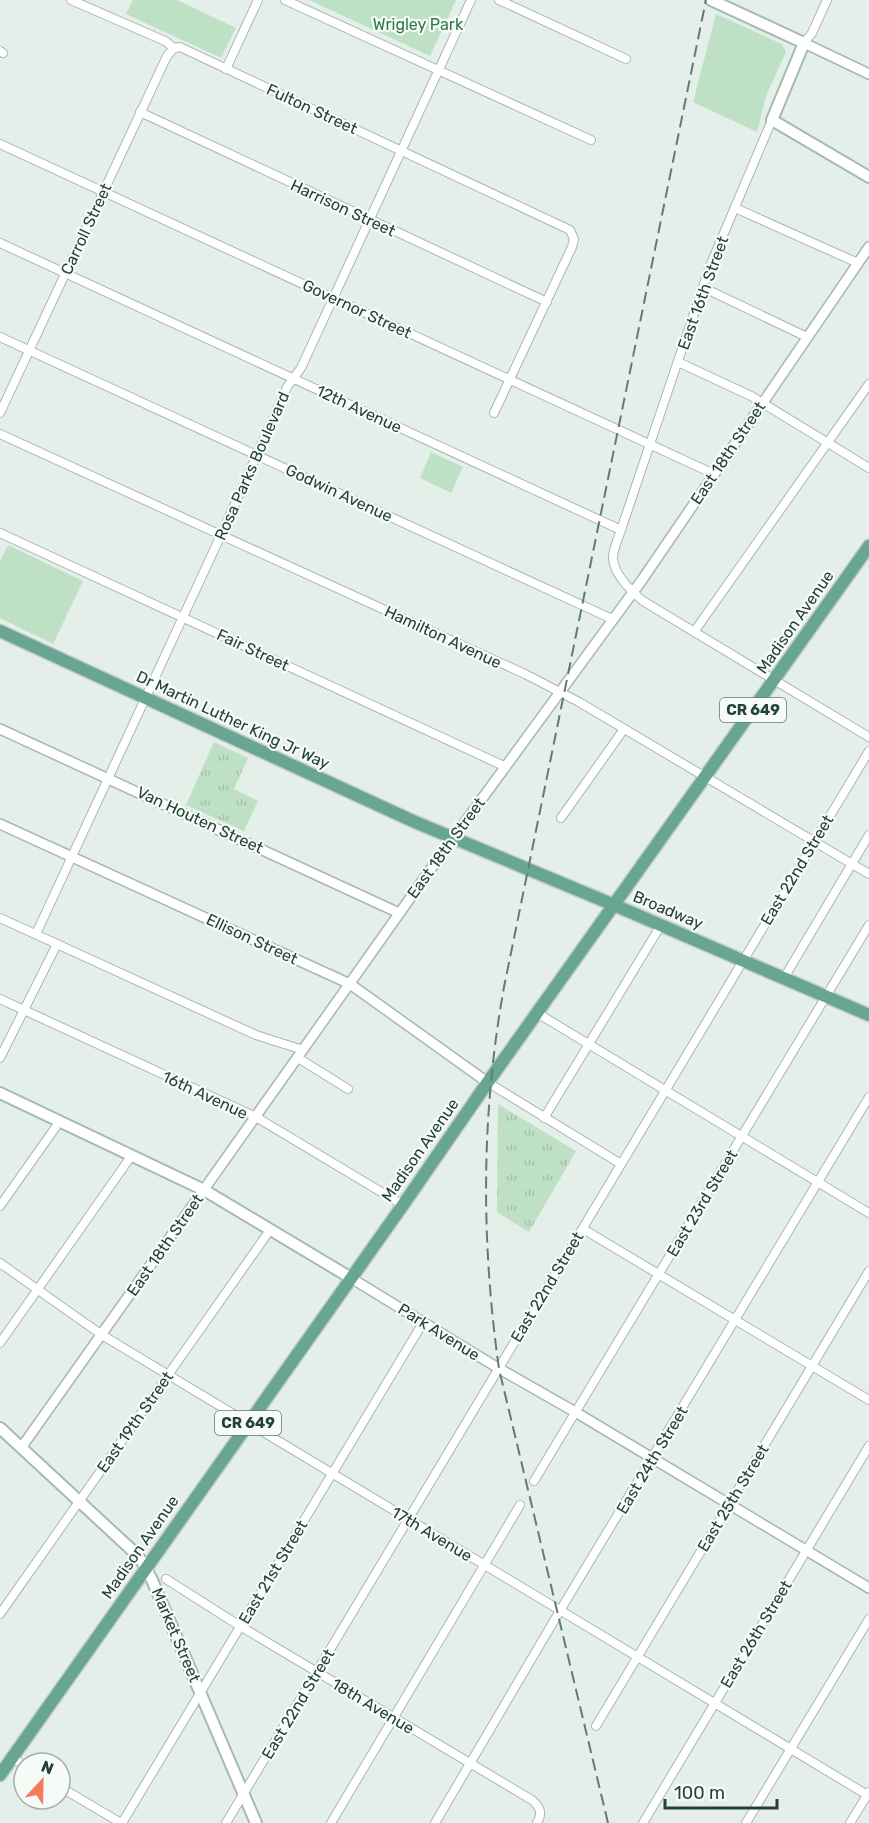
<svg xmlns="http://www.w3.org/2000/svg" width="869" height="1823" font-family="Rubik,sans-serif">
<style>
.grass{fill:url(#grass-tufts)}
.green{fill:#bee0c5}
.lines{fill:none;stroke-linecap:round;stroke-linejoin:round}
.minor-casing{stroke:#a7b7b1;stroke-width:10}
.tertiary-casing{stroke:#a7b7b1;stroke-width:12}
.secondary-casing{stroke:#a3bbb1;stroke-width:14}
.primary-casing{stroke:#c1cac7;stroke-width:15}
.minor{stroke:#fff;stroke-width:8}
.tertiary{stroke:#fff;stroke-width:9}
.secondary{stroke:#fff;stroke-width:10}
.primary{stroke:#68a593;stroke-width:12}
.rail{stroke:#5e7d73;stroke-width:2;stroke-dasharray:12 6;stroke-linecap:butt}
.labels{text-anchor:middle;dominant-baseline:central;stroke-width:4.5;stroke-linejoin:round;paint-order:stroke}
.shield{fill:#f6fbf8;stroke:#627972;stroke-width:1.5}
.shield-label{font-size:15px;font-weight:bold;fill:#234138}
.park-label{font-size:16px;fill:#2c7a46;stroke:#f6fbf8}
.street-label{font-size:16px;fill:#234138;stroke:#f6fbf8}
</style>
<defs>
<pattern id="grass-tufts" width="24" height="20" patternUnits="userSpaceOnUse" patternTransform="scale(1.5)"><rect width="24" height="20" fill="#bee0c5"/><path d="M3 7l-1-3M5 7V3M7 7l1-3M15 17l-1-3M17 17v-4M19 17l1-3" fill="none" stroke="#a3c1aa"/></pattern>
</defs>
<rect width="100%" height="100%" fill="#e5efea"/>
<g class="grass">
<polygon points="214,742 248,758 234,789 258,801 244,831 186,805"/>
<polygon points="498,1104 576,1151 529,1232 497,1212"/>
</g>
<g class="green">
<polygon points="133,0 177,0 236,28 221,58 126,14"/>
<polygon points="309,0 456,0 430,56"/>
<polygon points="716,14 782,44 786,52 766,96 757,132 693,102"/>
<polygon points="431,452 463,467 451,493 420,478"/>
<polygon points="8,545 83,581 53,644 0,618 0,561"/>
</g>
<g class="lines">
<g class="minor-casing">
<g id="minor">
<polyline points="71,0 165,41 174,48 180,47 570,230 574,239 572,247 494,413"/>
<polyline points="285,0 591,140"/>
<polyline points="499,0 626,59"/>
<polyline points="804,43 812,33 827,0"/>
<polyline points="0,51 3,53"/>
<polyline points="226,69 258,0"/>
<polyline points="140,112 547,302"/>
<path d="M772 120 710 266 621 530C618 539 613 549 613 558 614 574 631 591 643 601L869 737"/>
<polyline points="0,144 714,474"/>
<polyline points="735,208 858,263"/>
<polyline points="0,243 621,530"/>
<polyline points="704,288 807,337"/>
<polyline points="0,337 612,619"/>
<polyline points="678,362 751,396 869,468"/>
<polyline points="0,413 167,56 174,48"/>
<polyline points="0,434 525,674 579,702 869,874"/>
<polyline points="0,533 506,767"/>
<polyline points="694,632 869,384"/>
<polyline points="561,818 624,729"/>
<polyline points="0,918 256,1035 303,1050"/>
<polyline points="36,934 221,535 287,387 301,368 471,0"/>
<polyline points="784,978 869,835"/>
<polyline points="0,999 256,1117 403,1205"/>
<polyline points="537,1013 869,1213"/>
<polyline points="0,1058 57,944"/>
<polyline points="298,1058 348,1089"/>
<polyline points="487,1082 621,1164"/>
<polyline points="544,1118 661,925"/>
<polyline points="0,1206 60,1121"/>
<polyline points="583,1229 869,1400"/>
<polyline points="0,1263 102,1335 869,1796"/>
<polyline points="0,1343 132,1155"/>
<polyline points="534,1481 869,925"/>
<path d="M166 1579 240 1626 532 1800C540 1807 543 1813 537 1823"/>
<polyline points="0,1614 270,1230"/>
<polyline points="596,1726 869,1271"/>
<polyline points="12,1758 24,1765"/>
<polyline points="60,1787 121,1823"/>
<polyline points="122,1823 424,1321"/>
<polyline points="226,1823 869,751"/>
<polyline points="331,1823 520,1505"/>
<polyline points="435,1823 558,1614 869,1097"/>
<polyline points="643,1823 869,1446"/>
<polyline points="746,1823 869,1619"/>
<polyline points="850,1823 869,1792"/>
</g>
</g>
<g class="tertiary-casing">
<g id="tertiary">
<polyline points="804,43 869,74"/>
<polyline points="0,729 399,913"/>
<polyline points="0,824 350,984 487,1082"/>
<polyline points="351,1278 498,1368 577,1413 869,1588"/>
<polyline points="21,1448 435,863 642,580 869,247"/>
</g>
</g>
<g class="secondary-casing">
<g id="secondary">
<polyline points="711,0 804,43 772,120 869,177"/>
<polyline points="0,1093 204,1190 351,1278"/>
<polyline points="0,1428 134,1552 143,1563 152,1580 256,1823"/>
</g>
</g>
<g class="primary-casing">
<g id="primary">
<polyline points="0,631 415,822 614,905 869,1015"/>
<polyline points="0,1775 403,1205 490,1079 869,546"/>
</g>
</g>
<use href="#minor" class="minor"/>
<use href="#tertiary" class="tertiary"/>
<use href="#secondary" class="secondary"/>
<use href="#primary" class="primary"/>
<path class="rail" d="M608 1823 499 1369C481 1241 481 1114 504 987L706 0"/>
</g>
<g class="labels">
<g class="shield">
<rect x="720" y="698" width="66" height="24" rx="4.5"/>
<rect x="215" y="1411" width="66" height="24" rx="4.5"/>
</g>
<g class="shield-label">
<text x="753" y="710">CR 649</text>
<text x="248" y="1423">CR 649</text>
</g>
<g class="park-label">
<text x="418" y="24">Wrigley Park</text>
</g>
<g class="street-label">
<text transform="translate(312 109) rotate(25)">Fulton Street</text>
<text transform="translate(343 208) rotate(25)">Harrison Street</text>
<text transform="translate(86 229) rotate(-65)">Carroll Street</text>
<text transform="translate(703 293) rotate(-70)">East 16th Street</text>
<text transform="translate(357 309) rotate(25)">Governor Street</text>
<text transform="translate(359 409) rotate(25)">12th Avenue</text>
<text transform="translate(728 453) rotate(-56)">East 18th Street</text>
<text transform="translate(252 466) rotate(-66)">Rosa Parks Boulevard</text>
<text transform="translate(339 493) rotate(25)">Godwin Avenue</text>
<text transform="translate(795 622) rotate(-55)">Madison Avenue</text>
<text transform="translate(443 637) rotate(25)">Hamilton Avenue</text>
<text transform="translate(253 650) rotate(25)">Fair Street</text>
<text transform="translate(233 720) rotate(25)">Dr Martin Luther King Jr Way</text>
<text transform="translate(200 820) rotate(25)">Van Houten Street</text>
<text transform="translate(446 848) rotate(-54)">East 18th Street</text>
<text transform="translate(797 870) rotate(-59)">East 22nd Street</text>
<text transform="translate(668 910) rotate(23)">Broadway</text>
<text transform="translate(252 939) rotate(25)">Ellison Street</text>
<text transform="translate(205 1095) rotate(25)">16th Avenue</text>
<text transform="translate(420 1150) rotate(-55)">Madison Avenue</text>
<text transform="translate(702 1203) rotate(-59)">East 23rd Street</text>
<text transform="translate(165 1245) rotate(-55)">East 18th Street</text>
<text transform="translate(547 1287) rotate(-59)">East 22nd Street</text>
<text transform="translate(439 1332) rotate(32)">Park Avenue</text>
<text transform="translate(135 1422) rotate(-55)">East 19th Street</text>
<text transform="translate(652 1460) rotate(-59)">East 24th Street</text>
<text transform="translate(733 1498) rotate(-59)">East 25th Street</text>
<text transform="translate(432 1534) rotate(31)">17th Avenue</text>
<text transform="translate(140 1547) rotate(-55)">Madison Avenue</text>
<text transform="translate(273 1572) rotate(-59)">East 21st Street</text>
<text transform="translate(756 1634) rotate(-59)">East 26th Street</text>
<text transform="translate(176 1635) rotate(67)">Market Street</text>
<text transform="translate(298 1704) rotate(-59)">East 22nd Street</text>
<text transform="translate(373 1706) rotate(31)">18th Avenue</text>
</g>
</g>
<g transform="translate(42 1781) rotate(22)"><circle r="28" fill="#f6fbf8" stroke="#a2b1ab" stroke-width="1.5"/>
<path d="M0-4.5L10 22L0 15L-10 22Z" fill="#f67a5c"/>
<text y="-9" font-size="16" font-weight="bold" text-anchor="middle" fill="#234138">N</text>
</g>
<path d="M665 1799v9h112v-9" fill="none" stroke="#234138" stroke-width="3"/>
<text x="674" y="1799" font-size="18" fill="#234138" stroke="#f6fbf8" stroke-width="4.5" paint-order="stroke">100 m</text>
</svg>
